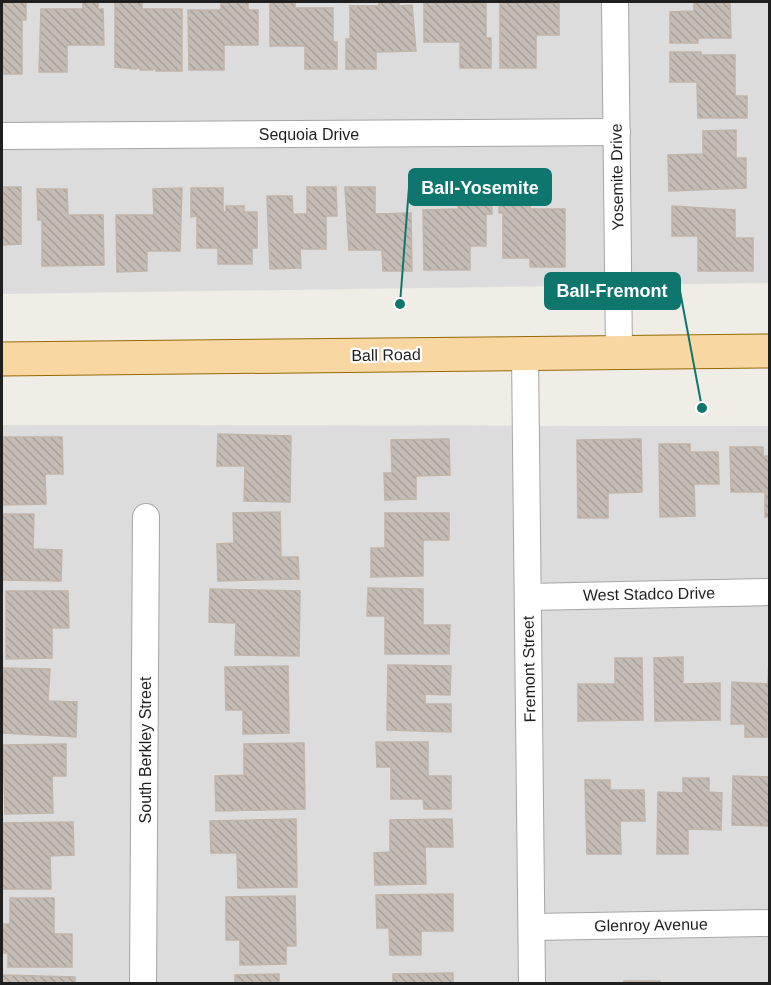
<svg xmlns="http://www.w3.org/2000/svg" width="771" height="985" font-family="Arial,sans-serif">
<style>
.residential{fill:#dddcdc}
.building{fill:url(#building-back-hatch);stroke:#c1b4a9;stroke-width:1.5}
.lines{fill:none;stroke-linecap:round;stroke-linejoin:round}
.minor-casing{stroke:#a6a6a6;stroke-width:28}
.primary-casing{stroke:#956b06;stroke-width:35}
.minor{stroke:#fff;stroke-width:26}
.primary{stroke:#f8d7a2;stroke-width:33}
.labels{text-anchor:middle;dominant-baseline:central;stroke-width:4.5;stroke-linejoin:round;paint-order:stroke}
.street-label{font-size:16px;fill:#1f1f1f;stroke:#fff}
.leader{fill:none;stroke:#0f766e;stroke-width:2}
.callout-dot{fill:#0f766e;stroke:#fff;stroke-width:2}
.callout{fill:#0f766e;stroke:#0f766e;stroke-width:2}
.callout-label{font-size:18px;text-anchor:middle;font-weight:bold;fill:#fff}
</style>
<defs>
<pattern id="building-back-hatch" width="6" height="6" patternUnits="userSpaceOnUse" patternTransform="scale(1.5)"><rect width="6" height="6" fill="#c4bcb5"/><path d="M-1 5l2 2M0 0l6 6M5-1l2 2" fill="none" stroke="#a8a19b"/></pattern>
</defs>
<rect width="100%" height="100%" fill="#f0ede6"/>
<g class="residential">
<polygon points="2,2 769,2 769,283 2,294"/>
<polygon points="2,425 769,426 769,983 2,983"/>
</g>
<g class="building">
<polygon points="2,2 26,2 26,20 22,20 22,74 2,74"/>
<polygon points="83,2 98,2 98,9 103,9 104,45 67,45 67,72 39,72 41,9 83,9"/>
<polygon points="115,2 142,2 142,9 182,9 182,71 156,71 156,67 153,70 140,70 140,67 136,69 115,67"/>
<polygon points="221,2 248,2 248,10 258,10 258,45 224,45 224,70 189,70 188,10 221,10"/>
<polygon points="270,2 295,2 295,8 333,8 333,42 337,42 337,69 305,69 305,46 270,46"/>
<polygon points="379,2 399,2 399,6 412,5 416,51 376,52 376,69 346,69 346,39 350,39 350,6 379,6"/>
<polygon points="424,2 486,4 486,38 491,38 491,68 460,68 460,42 424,42"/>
<polygon points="500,2 559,3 559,35 536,35 536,68 500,68"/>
<polygon points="694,2 730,2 731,38 698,38 698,43 670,43 670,12 694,11"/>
<polygon points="670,52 701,52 701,55 735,55 735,96 747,96 747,118 698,118 697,82 670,82"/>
<polygon points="736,130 736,158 746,158 746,188 669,191 668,155 703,154 703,131"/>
<polygon points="491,186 492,214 486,214 486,246 470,246 470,270 424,270 423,210 458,209 458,187"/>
<polygon points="499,186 530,186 530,209 565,209 565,267 530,267 530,258 503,258 503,213 499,213"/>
<polygon points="2,187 21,187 21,244 2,245"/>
<polygon points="307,187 336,187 337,216 326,216 326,249 300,249 301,268 270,269 267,196 292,196 293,214 307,214"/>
<polygon points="345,187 375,187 375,214 411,213 412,271 383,271 382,250 349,250"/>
<polygon points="182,188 180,251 147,251 147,271 117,272 116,215 154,215 153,189"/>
<polygon points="191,188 223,188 223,212 226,212 226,206 244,206 244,212 257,212 257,248 252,248 252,264 218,264 218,248 197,248 197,216 191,217"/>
<polygon points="37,189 67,189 68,215 103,215 104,265 42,266 42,220 38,220"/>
<polygon points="672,206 735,210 735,238 753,238 753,271 698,271 698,236 672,236"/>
<polygon points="218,434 291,436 290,502 244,501 245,466 217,466"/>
<polygon points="2,437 62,437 63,474 45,474 46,504 2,505"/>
<polygon points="449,439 450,475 416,476 416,499 385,500 384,473 392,473 391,440"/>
<polygon points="641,439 642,492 608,493 608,518 578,518 577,440"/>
<polygon points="659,444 690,444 690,452 718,452 719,484 694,484 695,516 660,517"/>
<polygon points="730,447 763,447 763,456 770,456 770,517 765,517 765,492 731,492"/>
<polygon points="280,512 281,557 298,557 299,579 218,581 217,544 234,543 233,513"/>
<polygon points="385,513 449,513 449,540 423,540 423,576 371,577 371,548 385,548"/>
<polygon points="2,514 34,514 33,549 62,550 61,581 2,580"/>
<polygon points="368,588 423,589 423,625 450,625 449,654 385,654 385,616 367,616"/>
<polygon points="210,589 300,591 299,656 235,655 236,623 209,622"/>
<polygon points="6,591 68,591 69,628 52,628 52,658 6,659"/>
<polygon points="769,656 770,719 767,719 767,737 745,737 745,724 731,724 732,682 768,684"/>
<polygon points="683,657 683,684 720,683 720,720 655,721 654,658"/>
<polygon points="615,658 642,658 643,720 578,721 578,684 615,684"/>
<polygon points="388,665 451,666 450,695 425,694 425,704 451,704 451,732 387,730"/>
<polygon points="288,666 289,733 243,734 243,710 226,710 225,667"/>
<polygon points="4,668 50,669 48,701 77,702 76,737 2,733"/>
<polygon points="376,742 428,742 428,776 451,776 451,809 424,809 423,799 391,799 391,767 377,767"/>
<polygon points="304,743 305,809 216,811 215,776 244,775 244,744"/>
<polygon points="66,744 66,776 52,776 53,813 5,814 3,745"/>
<polygon points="733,776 770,777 770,826 732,825"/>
<polygon points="683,778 709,778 709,792 722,793 721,830 688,829 688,854 657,854 658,792 683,793"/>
<polygon points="585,780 610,780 610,790 644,790 645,821 620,821 621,854 587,854"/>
<polygon points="296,819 297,887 238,888 237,853 211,853 210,821"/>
<polygon points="452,819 453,847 425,847 426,884 375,885 374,853 390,852 390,820"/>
<polygon points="73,822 74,855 50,856 51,889 2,889 2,823"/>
<polygon points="453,894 453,931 421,931 421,955 390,955 389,928 377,928 376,895"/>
<polygon points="295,896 296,946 286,946 286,964 240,965 240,940 226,940 226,897"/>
<polygon points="10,898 54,898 54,934 72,934 72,967 8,967 8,953 2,953 2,924 10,924"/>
<polygon points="453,973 453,984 393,984 393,974"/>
<polygon points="279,974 279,984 235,984 235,975"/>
<polygon points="2,975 75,977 75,984 2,984"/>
<rect x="624" y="981" width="36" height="3"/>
</g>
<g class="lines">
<g class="minor-casing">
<g id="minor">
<polyline points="615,2 619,353"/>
<polyline points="2,136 617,132"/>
<polyline points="525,354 532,984"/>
<polyline points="528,597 770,592"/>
<polyline points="532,927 770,923"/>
<polyline points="143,984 146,517"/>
</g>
</g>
<g class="primary-casing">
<polyline id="primary" points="2,359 770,351"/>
</g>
<use href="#minor" class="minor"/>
<use href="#primary" class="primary"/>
</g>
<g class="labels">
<g class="street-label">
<text x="309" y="134">Sequoia Drive</text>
<text transform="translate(617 177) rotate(-91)">Yosemite Drive</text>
<text transform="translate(386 355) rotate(-1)">Ball Road</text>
<text transform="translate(649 594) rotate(-1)">West Stadco Drive</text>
<text transform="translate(529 669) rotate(-91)">Fremont Street</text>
<text transform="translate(145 750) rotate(-90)">South Berkley Street</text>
<text transform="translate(651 925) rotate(-1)">Glenroy Avenue</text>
</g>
</g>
<path class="leader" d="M400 304L409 187M702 408L680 291"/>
<g class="callout-dot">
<circle cx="400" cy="304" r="6"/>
<circle cx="702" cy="408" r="6"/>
</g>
<g class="callout">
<rect x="409" y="169" width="142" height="36" rx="6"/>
<rect x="545" y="273" width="135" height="36" rx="6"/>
</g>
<g class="callout-label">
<text x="480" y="194">Ball-Yosemite</text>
<text x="612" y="297">Ball-Fremont</text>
</g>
<rect width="771" height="985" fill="none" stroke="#1f1f1f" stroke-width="6"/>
</svg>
